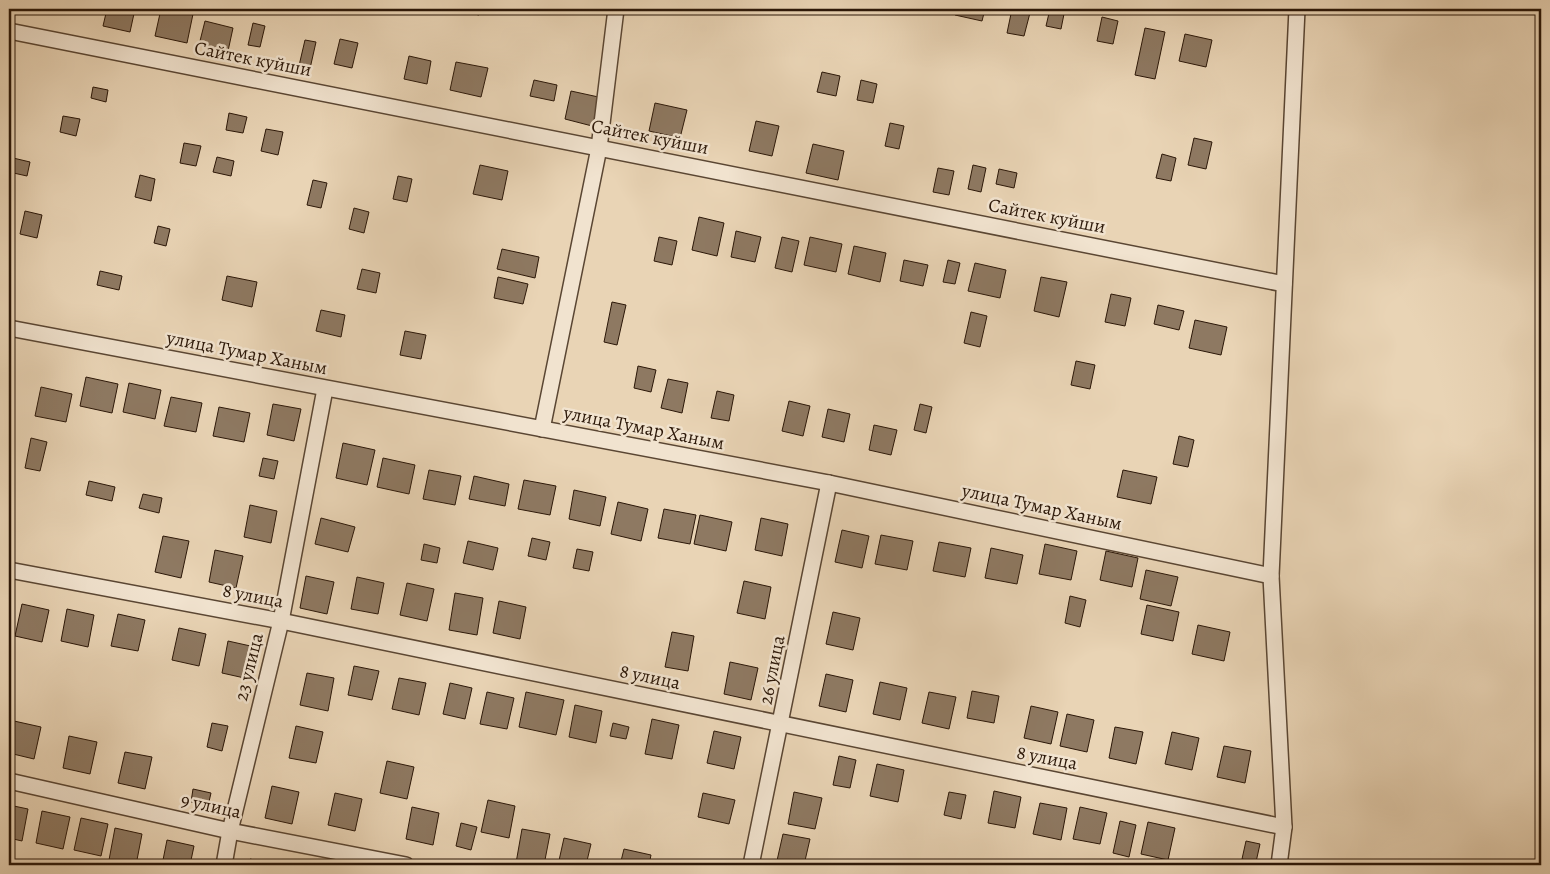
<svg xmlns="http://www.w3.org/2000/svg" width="1550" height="874" font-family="Alegreya,serif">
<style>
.building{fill:#8e7962;stroke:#2b1708}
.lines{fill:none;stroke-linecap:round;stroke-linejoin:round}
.street-casing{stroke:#5a4633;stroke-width:18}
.street{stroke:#f1e3cf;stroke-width:15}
.labels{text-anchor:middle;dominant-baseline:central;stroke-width:5;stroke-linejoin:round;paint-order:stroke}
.street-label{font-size:19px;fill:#2b1708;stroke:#f1e3cf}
</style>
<rect width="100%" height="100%" fill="#e9d4b5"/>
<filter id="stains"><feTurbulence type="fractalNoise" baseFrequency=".004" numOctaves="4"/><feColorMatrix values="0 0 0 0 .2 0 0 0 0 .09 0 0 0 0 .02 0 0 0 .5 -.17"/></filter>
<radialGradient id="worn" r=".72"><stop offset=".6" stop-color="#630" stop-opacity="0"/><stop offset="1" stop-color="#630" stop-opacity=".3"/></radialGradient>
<g class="building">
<polygon points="107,9 135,9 130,32 103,26"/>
<polygon points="161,9 193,14 187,43 155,36"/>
<polygon points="459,9 480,9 479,15 459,11"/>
<polygon points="957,9 985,9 982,21 955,15"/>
<polygon points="1012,9 1031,9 1024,36 1007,33"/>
<polygon points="1050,9 1065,9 1061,29 1046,26"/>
<polygon points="1102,17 1118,21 1113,44 1097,41"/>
<polygon points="205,21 233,28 228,51 199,45"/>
<polygon points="253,23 265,26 260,47 248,45"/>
<polygon points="1145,28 1165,32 1155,79 1135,75"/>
<polygon points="1185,34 1212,40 1206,67 1179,61"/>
<polygon points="340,39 358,43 352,68 334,64"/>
<polygon points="305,40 316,42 309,73 298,70"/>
<polygon points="409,56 431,61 427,84 404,79"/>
<polygon points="456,62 488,68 481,97 450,90"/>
<polygon points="822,72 840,76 836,96 817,92"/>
<polygon points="534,80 557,85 554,101 530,96"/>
<polygon points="861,80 877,84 873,103 857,100"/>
<polygon points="93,87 108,90 106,102 91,98"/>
<polygon points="571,91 603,98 596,127 565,119"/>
<polygon points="655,103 687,110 680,138 649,131"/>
<polygon points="229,113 247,117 243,133 226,130"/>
<polygon points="63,116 80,119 76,136 60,132"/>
<polygon points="756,121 779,126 772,156 749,151"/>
<polygon points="890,123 904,126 899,149 885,146"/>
<polygon points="266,129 283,132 278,155 261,151"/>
<polygon points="1194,138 1212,142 1206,169 1188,165"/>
<polygon points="184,143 201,146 196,166 180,163"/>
<polygon points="813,144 844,151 838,180 806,173"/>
<polygon points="1162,154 1176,158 1171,181 1156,178"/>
<polygon points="9,157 30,162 27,176 9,172"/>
<polygon points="217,157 234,161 231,176 213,172"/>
<polygon points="480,165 508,171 502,200 473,194"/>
<polygon points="973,165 986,168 981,192 968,189"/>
<polygon points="938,168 954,171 949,195 933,192"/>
<polygon points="999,169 1017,173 1014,188 996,184"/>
<polygon points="140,175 155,179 151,201 135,197"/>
<polygon points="398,176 412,179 407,202 393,199"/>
<polygon points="313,180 327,183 321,208 307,205"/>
<polygon points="354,208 369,212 364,233 349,229"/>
<polygon points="25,211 42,215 37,238 20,234"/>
<polygon points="699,217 724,223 717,256 692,250"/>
<polygon points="158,226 170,229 166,246 154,243"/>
<polygon points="736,231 761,237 755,262 731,257"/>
<polygon points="659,237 677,241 672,265 654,261"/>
<polygon points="782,237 799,241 792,272 775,268"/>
<polygon points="810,237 842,244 836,272 804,265"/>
<polygon points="854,246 886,253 880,282 848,274"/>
<polygon points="502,249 539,257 535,278 497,269"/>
<polygon points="904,260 928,265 923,286 900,281"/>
<polygon points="948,260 960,263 955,284 943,282"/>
<polygon points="975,263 1006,270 1000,298 968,291"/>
<polygon points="362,269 380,273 376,293 357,289"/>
<polygon points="100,271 122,276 119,290 97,285"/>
<polygon points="227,276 257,282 252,307 222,300"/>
<polygon points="498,277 528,284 523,304 494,298"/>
<polygon points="1041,277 1067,282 1059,317 1034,311"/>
<polygon points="1111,294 1131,298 1125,326 1105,322"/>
<polygon points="612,302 626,305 617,345 604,342"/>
<polygon points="1158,305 1184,311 1179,330 1154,324"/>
<polygon points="321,310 345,315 341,337 316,331"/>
<polygon points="971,312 987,316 980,347 964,343"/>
<polygon points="1195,320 1227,327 1221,355 1189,348"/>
<polygon points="405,331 426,335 421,359 400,355"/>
<polygon points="1076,361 1095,365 1090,389 1071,385"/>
<polygon points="638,366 656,370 651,392 634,388"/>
<polygon points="86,377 118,384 112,413 80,406"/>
<polygon points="668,379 688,383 682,413 661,408"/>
<polygon points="129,383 161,390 155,419 123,412"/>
<polygon points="41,387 72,394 66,422 35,416"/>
<polygon points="717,391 734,395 729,421 711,418"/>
<polygon points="171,397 202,403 196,432 164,426"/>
<polygon points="789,401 810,406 803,436 782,431"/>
<polygon points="273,404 301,409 294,441 267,435"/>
<polygon points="920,404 932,407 926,433 914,430"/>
<polygon points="9,405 14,406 9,433"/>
<polygon points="219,407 250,413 244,442 213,436"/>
<polygon points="828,409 850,414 844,442 822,437"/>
<polygon points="874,425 897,430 891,455 869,450"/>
<polygon points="1179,436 1194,440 1188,467 1173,464"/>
<polygon points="31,438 47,442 40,471 25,468"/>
<polygon points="343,443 375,450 367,485 336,478"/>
<polygon points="263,458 278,461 274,479 259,476"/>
<polygon points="383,458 415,465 409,494 377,487"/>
<polygon points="429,470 461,476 455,505 423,499"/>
<polygon points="1123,470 1157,477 1151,504 1117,497"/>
<polygon points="474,476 509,484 505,506 469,499"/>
<polygon points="524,480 556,486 550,515 518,509"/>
<polygon points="89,481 115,487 112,501 86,495"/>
<polygon points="574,490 606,497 600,526 569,519"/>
<polygon points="143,494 162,498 159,513 139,508"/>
<polygon points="618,502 648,509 641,541 611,534"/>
<polygon points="250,505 277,511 271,543 244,537"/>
<polygon points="664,509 696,515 690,544 658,538"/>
<polygon points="700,515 732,522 726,551 694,544"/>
<polygon points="321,518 355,527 348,552 315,544"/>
<polygon points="761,518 788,524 782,556 755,550"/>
<polygon points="842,530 869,536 862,568 835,562"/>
<polygon points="881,535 913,541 907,570 875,564"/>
<polygon points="163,536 189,541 181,578 155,572"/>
<polygon points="532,538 550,542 546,560 528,556"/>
<polygon points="468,541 498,548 493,570 463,563"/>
<polygon points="939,542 971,548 965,577 933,571"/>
<polygon points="424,544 440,548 437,563 421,560"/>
<polygon points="1045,544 1077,551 1071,580 1039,574"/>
<polygon points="991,548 1023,555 1017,584 985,578"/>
<polygon points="577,549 593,552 589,571 573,568"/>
<polygon points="215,550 243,556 236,588 209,582"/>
<polygon points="1106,551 1138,558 1132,587 1100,580"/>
<polygon points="1146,570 1178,577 1171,606 1140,599"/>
<polygon points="306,576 334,582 327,614 300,608"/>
<polygon points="357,577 384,583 378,614 351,609"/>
<polygon points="744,581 771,587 765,619 737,613"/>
<polygon points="407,583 434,589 427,621 400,615"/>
<polygon points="455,593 483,598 477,635 449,630"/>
<polygon points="1070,596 1086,600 1080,627 1065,623"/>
<polygon points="499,601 526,607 520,639 493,633"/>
<polygon points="22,604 49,610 42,642 15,636"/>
<polygon points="1147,605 1179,612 1173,641 1141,634"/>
<polygon points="67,609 94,615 88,647 61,641"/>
<polygon points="833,612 860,618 853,650 826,644"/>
<polygon points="118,614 145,620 138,651 111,646"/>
<polygon points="1198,625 1230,632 1224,661 1192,654"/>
<polygon points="179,628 206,634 199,666 172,660"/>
<polygon points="672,632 694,636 688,671 665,667"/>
<polygon points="228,641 255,647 249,679 222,673"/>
<polygon points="730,662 758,668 751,700 724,694"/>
<polygon points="354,666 379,671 372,700 348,695"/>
<polygon points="307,673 334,678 328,711 300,705"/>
<polygon points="826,674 853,680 846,712 819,706"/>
<polygon points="399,678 426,683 419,715 392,709"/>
<polygon points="880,682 907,688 900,720 873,714"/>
<polygon points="450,683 472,688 465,719 443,714"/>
<polygon points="972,691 999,696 994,723 967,718"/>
<polygon points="487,692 514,698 507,729 480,724"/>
<polygon points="526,692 564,700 556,735 519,727"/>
<polygon points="929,692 956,697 949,729 922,723"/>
<polygon points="575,705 602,711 596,743 569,737"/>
<polygon points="1031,706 1058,712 1051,744 1024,738"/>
<polygon points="1067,714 1094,720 1087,752 1060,746"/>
<polygon points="652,719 679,725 672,759 645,754"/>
<polygon points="14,721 41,727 34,759 9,753"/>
<polygon points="212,723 228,726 222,751 207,747"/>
<polygon points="613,723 629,727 626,739 610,736"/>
<polygon points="296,726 323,732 316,763 289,758"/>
<polygon points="1115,727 1143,732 1136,764 1109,758"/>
<polygon points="714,731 741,737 734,769 707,763"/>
<polygon points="1172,732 1199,738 1192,770 1165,764"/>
<polygon points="69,736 97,742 90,774 63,768"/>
<polygon points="1224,746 1251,751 1245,783 1217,777"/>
<polygon points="125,752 152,757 145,789 118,783"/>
<polygon points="839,756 856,760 850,788 833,785"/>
<polygon points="387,761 414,767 407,799 380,793"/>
<polygon points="877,764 904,770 898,802 870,796"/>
<polygon points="272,786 299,792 292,824 265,818"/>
<polygon points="193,789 211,793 208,806 191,802"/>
<polygon points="994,791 1021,797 1015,828 988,823"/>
<polygon points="794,792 822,798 815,829 788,824"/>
<polygon points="949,792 966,795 961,819 944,815"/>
<polygon points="335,793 362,799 355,831 328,825"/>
<polygon points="703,793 735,800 729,824 698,817"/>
<polygon points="488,800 515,806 509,838 481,832"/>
<polygon points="1040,803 1067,808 1061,840 1033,834"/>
<polygon points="9,805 28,809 22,841 9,838"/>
<polygon points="412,807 439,813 433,845 406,839"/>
<polygon points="1080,807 1107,813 1100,844 1073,839"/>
<polygon points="42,811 70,817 63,849 36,843"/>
<polygon points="81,818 108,824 101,856 74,850"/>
<polygon points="1120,821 1136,825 1129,857 1113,853"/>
<polygon points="1148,822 1175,828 1168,860 1141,854"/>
<polygon points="461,823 477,827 471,850 456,846"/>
<polygon points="115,828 142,834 136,865 109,860"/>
<polygon points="522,829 550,834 544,865 516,863"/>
<polygon points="783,834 810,839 804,865 776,865"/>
<polygon points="564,838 591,844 586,865 558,865"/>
<polygon points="167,840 194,846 190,865 162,865"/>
<polygon points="1246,841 1260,844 1256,862 1242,859"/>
<polygon points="624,849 651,855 649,865 620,865"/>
<polygon points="250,859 277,865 249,865"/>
</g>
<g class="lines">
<g class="street-casing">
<g id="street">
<polyline points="9,31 1284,284"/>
<polyline points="9,328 829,483 1271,576"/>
<polyline points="542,429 599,148 616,9"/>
<polyline points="9,570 281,621 1284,827"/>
<polyline points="9,781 230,831 406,865"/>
<polyline points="224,865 230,831 281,621 325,389"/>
<polyline points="751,865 829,483"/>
<polyline points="1279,865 1284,827 1271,576 1297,9"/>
</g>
</g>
<use href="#street" class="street"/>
</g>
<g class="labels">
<g class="street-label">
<text transform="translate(253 59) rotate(11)">Сайтек куйши</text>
<text transform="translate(650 137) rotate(11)">Сайтек куйши</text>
<text transform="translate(1047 216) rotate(11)">Сайтек куйши</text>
<text transform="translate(247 353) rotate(11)">улица Тумар Ханым</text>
<text transform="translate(644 428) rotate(11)">улица Тумар Ханым</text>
<text transform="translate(1042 507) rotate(12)">улица Тумар Ханым</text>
<text transform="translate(253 596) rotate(11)">8 улица</text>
<text transform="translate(249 667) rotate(-76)">23 улица</text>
<text transform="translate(772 670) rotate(-79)">26 улица</text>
<text transform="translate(650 677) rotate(12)">8 улица</text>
<text transform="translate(1047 758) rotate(11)">8 улица</text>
<text transform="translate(211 806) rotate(12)">9 улица</text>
</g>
</g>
<rect width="1550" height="874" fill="none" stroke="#e9d4b5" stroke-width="30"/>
<rect x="10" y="10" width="1530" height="854" fill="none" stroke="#2b1708" stroke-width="2.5"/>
<rect x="15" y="15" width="1520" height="844" fill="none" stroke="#2b1708"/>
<rect width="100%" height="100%" filter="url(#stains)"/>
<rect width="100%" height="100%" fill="url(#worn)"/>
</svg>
